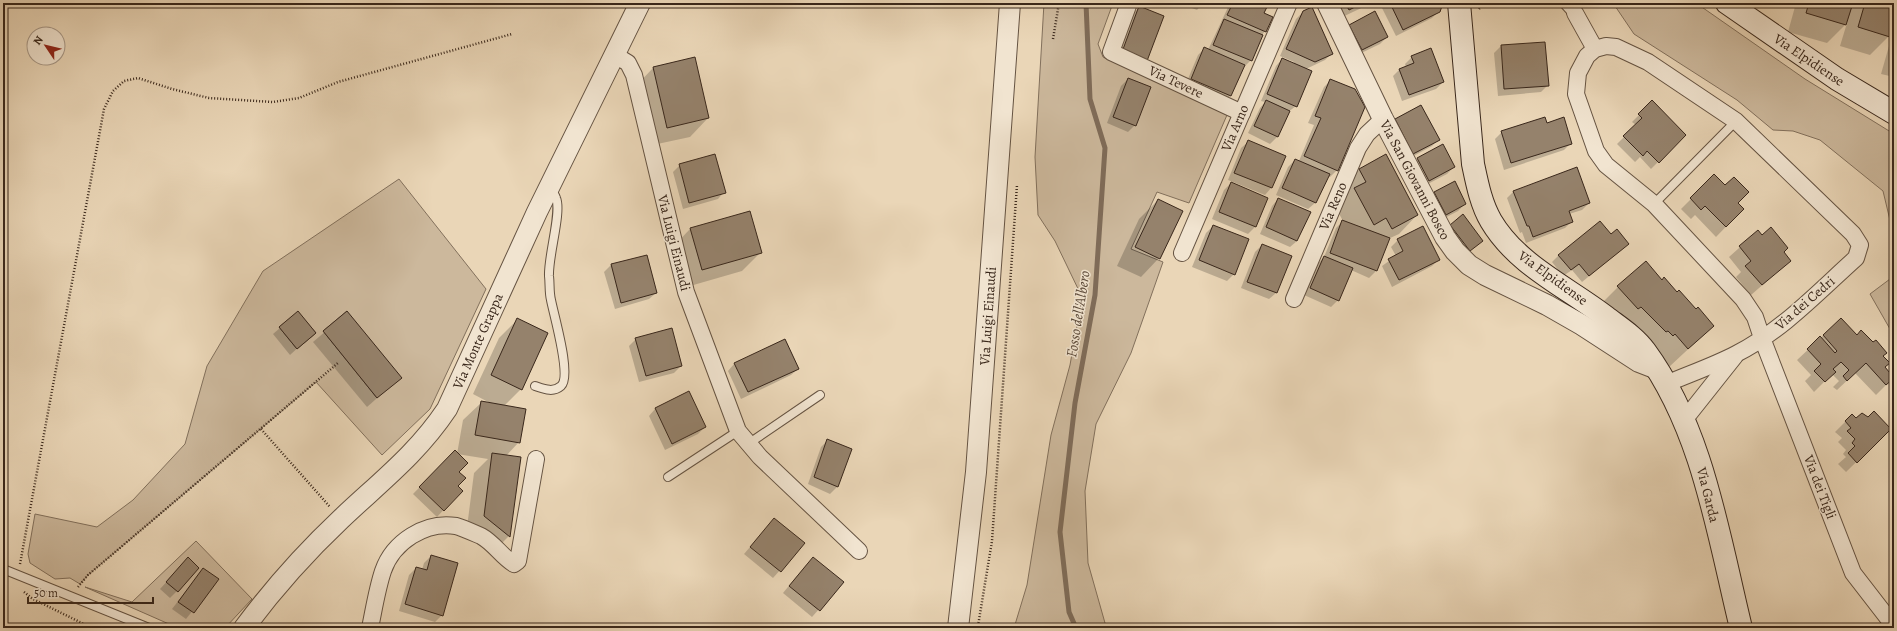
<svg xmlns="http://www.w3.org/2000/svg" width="1897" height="631" font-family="Alegreya,serif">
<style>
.green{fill:#ccb89c;stroke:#82705c;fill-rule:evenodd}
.shadow{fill:#0003}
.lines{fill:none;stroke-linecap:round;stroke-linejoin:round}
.stream{stroke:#7f6c59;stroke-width:5}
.building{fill:#95826c;stroke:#39271b}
.service-casing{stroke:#655342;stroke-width:10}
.pedestrian-casing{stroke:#655342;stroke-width:14}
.minor-casing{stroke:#655342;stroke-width:18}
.tertiary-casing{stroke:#655342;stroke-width:22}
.secondary-casing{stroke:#39271b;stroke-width:24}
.path{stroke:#39271b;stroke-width:2.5;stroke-dasharray:1 2;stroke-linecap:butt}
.service{stroke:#f1e4d0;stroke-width:8}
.pedestrian{stroke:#f1e4d0;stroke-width:12}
.minor{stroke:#f1e4d0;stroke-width:16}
.tertiary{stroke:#f1e4d0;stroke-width:20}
.secondary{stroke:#f1e4d0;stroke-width:22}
.labels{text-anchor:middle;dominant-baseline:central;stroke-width:3;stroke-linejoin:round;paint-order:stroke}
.street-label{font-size:14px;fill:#39271b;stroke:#f1e4d0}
.water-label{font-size:15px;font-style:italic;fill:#5c4a3a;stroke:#f1e4d0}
</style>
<rect width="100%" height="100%" fill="#ead6b7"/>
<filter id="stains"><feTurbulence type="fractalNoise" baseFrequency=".005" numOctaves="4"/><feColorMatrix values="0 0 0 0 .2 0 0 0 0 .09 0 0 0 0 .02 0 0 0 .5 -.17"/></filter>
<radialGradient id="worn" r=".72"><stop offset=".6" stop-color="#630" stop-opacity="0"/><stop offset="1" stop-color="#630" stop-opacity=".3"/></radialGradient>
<g class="green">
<polygon points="1044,3 1113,3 1098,44 1103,57 1227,115 1189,203 1157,192 1131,249 1163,262 1131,353 1096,424 1085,491 1088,563 1105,623 1111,628 1014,628 1027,585 1051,435 1070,365 1082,297 1055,241 1038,215 1035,157"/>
<polygon points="1613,3 1696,3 1805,79 1894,134 1894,237 1883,191 1820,140 1793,131 1773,130 1737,100 1634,34"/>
<path d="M399 179 486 289 430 409 382 455 316 382 88 575 80 584 70 578 55 579 30 563 28 554 35 514 97 527 133 500 185 444 207 366 263 271ZM347 311 377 398 323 331ZM298 312 316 333 297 349 279 327Z"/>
<polygon points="1894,276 1894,336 1870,294"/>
<polygon points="196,541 252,599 225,628 178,628 85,587 132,602"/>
</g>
<g class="shadow">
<polygon points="1179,3 1203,3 1197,10"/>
<polygon points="1230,3 1272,3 1270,4 1267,3 1263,14 1265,31 1262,35 1251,60 1244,67 1243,67 1230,96 1223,103 1185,86 1198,55 1205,48 1208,50"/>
<polygon points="1330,3 1372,3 1338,19"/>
<polygon points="1387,3 1442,3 1439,11 1432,18 1396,36 1382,8"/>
<polygon points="1796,3 1894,3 1894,19 1889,36 1870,55 1840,46 1847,23 1827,43 1788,32"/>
<polygon points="1139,8 1163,16 1116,58 1132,14"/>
<polygon points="1303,12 1332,53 1325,60 1306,69 1296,106 1288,112 1277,137 1270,144 1248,133 1260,108 1265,102 1261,101 1276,66 1282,59 1293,64 1294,62 1280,56 1296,19"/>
<polygon points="1350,26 1387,37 1380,44 1355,56 1343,33"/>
<polygon points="1894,41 1894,77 1881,74 1889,46"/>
<polygon points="1501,46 1548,85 1541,92 1498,96 1494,53"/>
<polygon points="1412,57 1443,82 1436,89 1402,101 1393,76 1400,69 1406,67 1405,64"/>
<polygon points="694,59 708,118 690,137 648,146 635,87 653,68"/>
<polygon points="1128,79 1135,125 1128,132 1107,123 1121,86"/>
<polygon points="1331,80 1337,170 1330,177 1328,176 1315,203 1308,209 1276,195 1288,167 1295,160 1299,161 1314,125 1308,123 1324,87"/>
<polygon points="1652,102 1685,135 1651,169 1640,157 1635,162 1617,144 1636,125 1632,122"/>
<polygon points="1396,120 1439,139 1432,146 1406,160 1389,127"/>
<polygon points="1546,124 1571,143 1564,150 1504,170 1495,139 1502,132"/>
<polygon points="1248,142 1271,188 1265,195 1228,180 1241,148"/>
<polygon points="1385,156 1417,215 1399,234 1388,239 1376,271 1369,278 1351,270 1338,300 1331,307 1304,295 1317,264 1324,257 1336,228 1343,221 1336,208 1346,198 1341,188 1359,170"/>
<polygon points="1418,159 1454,167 1447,174 1422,187 1411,165"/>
<polygon points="680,165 724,192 718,199 683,209 673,172"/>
<polygon points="1714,176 1743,209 1716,237 1695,215 1691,219 1681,209"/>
<polygon points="1231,183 1267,198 1255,227 1248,234 1212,219 1224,190"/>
<polygon points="1514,191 1589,203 1582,210 1569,214 1572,221 1565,228 1526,243 1522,232 1520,233 1507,198"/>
<polygon points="1435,193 1465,204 1458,211 1439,221 1428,199"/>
<polygon points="1278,199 1297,241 1290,247 1260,234 1272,206"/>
<polygon points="1158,200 1159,258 1141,277 1117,266 1139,219"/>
<polygon points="749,212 761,252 742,271 683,288 672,248 690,229"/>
<polygon points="1463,215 1482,240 1463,257 1443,232"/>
<polygon points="1213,226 1234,274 1227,281 1192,267 1206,233"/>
<polygon points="1757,232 1783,252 1790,261 1751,295 1736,277 1741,272 1729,257"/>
<polygon points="1611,235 1621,250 1582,282 1572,270 1563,276 1552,262 1559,255"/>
<polygon points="1398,240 1438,260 1432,266 1392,287 1382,266 1396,256 1391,247"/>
<polygon points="1262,245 1276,293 1269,299 1241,288 1255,252"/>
<polygon points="646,256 656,293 649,299 615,309 604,272 611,265"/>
<polygon points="1618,287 1677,293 1713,326 1669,367 1656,352 1600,305"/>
<polygon points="347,313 400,378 367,407 313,342"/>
<polygon points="1841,319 1857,336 1882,356 1884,367 1894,377 1876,395 1855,373 1837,390 1833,387 1839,381 1832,374 1814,392 1805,381 1811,375 1797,360"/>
<polygon points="517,320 521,389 504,406 519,442 506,456 509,536 491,554 466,535 474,473 488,459 457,454 463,420 482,402 492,404 473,394 499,338"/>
<polygon points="280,328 314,333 290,355 273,334"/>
<polygon points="636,339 681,366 674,373 639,382 629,346"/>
<polygon points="785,340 798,369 791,375 741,399 728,371 734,364"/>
<polygon points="655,409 705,427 698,434 665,450 649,416"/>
<polygon points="1852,415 1856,420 1890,429 1846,472 1838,464 1846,457 1843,454 1846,450 1838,442 1842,438 1835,432"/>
<polygon points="828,440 850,449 837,487 830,494 808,484 821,447"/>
<polygon points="455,451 458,472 457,486 461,491 437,517 413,494"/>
<polygon points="768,526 804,543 773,578 744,554"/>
<polygon points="431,556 442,615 435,622 399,611 409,575 416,568 422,570 424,563"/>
<polygon points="806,565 842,583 812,617 783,593"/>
<polygon points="181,566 177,591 170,598 160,589"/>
<polygon points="203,569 217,580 186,619 172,609"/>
</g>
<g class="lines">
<polyline class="stream" points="1076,628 1069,612 1060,532 1075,403 1095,295 1105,148 1090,99 1086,3"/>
</g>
<g class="building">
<polygon points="1233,3 1269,3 1264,13 1273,17 1266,32 1227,15"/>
<polygon points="1345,3 1363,3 1349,10"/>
<polygon points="1390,3 1443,3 1440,12 1403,30"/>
<polygon points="1809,3 1853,3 1846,25 1806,13"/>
<polygon points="1865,3 1894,3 1894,22 1890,37 1858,27"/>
<polygon points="1139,6 1164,16 1147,61 1122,52"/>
<polygon points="1312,7 1333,54 1315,62 1286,49 1303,11"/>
<polygon points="1375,11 1388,37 1362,50 1349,25"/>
<polygon points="1224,19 1263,35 1252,61 1213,45"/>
<polygon points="1545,42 1549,86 1504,89 1501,45"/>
<polygon points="1204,47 1245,65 1231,96 1191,79"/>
<polygon points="1431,48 1444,82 1409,95 1399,69 1414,63 1411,56"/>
<polygon points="695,57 709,118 667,128 653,67"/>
<polygon points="1282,58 1312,71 1297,107 1267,94"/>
<polygon points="1128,78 1151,87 1136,126 1113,117"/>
<polygon points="1330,79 1355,89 1365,107 1338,171 1304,156 1321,118 1315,116"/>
<polygon points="1266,100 1290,111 1278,137 1254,126"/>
<polygon points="1652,100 1686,135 1659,163 1647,151 1643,156 1623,136 1642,118 1638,114"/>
<polygon points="1421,105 1440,140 1413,154 1395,119"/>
<polygon points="1545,117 1547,123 1564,117 1572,144 1511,163 1501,131"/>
<polygon points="1248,140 1286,156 1272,188 1234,173"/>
<polygon points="1443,144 1455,167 1429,181 1417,158"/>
<polygon points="715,154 726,193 689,203 679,164"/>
<polygon points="1386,154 1418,215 1392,229 1386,218 1374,225 1354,188 1366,182 1359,169"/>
<polygon points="1295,159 1330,174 1316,203 1282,188"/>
<polygon points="1577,167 1590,203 1569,211 1573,222 1533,237 1529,226 1527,226 1513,191"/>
<polygon points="1714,174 1725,185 1734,177 1749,192 1738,203 1744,209 1726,227 1705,206 1701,210 1690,198"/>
<polygon points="1455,181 1466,204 1446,215 1434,192"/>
<polygon points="1231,182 1268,198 1256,227 1219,212"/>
<polygon points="1278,198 1311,212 1297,241 1266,227"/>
<polygon points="1158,199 1183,211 1160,259 1135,247"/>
<polygon points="750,211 762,253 702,270 690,228"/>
<polygon points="1463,214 1483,241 1470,251 1450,225"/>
<polygon points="1342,220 1390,238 1377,271 1330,253"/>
<polygon points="1600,221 1611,234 1617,229 1629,244 1589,276 1579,264 1571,270 1558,255"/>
<polygon points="1213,225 1249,239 1235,275 1199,260"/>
<polygon points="1423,226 1440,260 1399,280 1388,259 1403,251 1397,239"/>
<polygon points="1771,227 1788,248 1784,252 1791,261 1762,285 1745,266 1751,261 1739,246 1758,230 1762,235"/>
<polygon points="1262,244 1292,256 1277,293 1247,282"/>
<polygon points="647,255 657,293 621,303 611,264"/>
<polygon points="1324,256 1353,268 1339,301 1310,288"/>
<polygon points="1646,261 1662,280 1664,277 1677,292 1679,290 1696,309 1698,307 1714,326 1688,349 1675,334 1673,336 1668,331 1666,332 1641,307 1638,309 1617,286"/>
<polygon points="298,311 316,333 297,349 279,327"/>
<polygon points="347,311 402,378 377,398 323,331"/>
<polygon points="517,318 548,333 522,390 491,375"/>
<polygon points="1841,318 1857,335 1861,330 1873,342 1876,340 1887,353 1883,356 1890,363 1885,367 1894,378 1886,385 1866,363 1847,381 1843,376 1849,370 1841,362 1833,369 1836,372 1825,382 1814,371 1821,364 1807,349 1820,336 1835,353 1837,351 1823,335"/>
<polygon points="672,328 682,366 646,376 635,338"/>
<polygon points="785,339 799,369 748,392 734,363"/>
<polygon points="689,391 706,427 672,444 655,408"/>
<polygon points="481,401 526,409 520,443 475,435"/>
<polygon points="1874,411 1891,429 1857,463 1848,453 1855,446 1852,443 1855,439 1847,431 1851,428 1845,421 1852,414 1856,418 1862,413 1868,417"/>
<polygon points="827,439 852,449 838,487 814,477"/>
<polygon points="455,450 468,463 459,472 466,478 458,486 463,491 444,511 419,487"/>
<polygon points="492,453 521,457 510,537 484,516"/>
<polygon points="774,518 805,543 781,572 750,547"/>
<polygon points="431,555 458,563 443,616 405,604 416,567 427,570"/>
<polygon points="188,557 199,568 178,592 166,582"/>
<polygon points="813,557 844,582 820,611 789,586"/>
<polygon points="203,568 219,579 194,613 178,602"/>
</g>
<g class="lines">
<g class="service-casing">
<g id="service">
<polyline points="1654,204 1736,121"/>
<path d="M535 386C544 389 553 393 561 386 572 376 554 316 551 300 549 292 550 284 549 276 548 256 562 212 556 198 555 194 552 191 549 188"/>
<polyline points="748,444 820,395"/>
<polyline points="668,477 738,431"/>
<polyline points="3,569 149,628"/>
</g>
</g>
<g class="pedestrian-casing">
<polyline id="pedestrian" points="1566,3 1575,13"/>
</g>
<g class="minor-casing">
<g id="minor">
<polyline points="1129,3 1111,52 1242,113"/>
<polyline points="1575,13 1595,49"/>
<polyline points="615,55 628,63 634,75 686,292 738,431 760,457 859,551"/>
<polyline points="1182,253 1289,3"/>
<polyline points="1294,299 1358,148 1367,134 1383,119"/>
<path d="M1666 384C1689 374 1713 366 1736 354 1782 331 1818 292 1856 258L1860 245 1853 234 1736 121 1648 62 1616 47 1606 46 1595 49 1587 56 1578 73 1576 94 1596 151 1606 165 1654 204 1743 299 1755 317 1762 338 1853 573 1894 626"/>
<polyline points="1685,419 1735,356"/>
<path d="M370 628C374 609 377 589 383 571 393 542 425 521 456 526 463 528 474 533 481 536 494 543 502 557 514 564L518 561 536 459"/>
</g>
</g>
<g class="tertiary-casing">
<g id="tertiary">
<polyline points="1327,3 1383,119 1445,237 1455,251 1469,265 1485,275 1547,305 1582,325 1639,362 1657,369"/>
<path d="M244 628C273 589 306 552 341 519 380 482 417 454 447 409L537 212 640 3"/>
<polyline points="958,628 976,472 1010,3"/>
</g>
</g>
<g class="secondary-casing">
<g id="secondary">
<path d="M1459 3 1473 164C1477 183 1481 204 1491 221 1517 265 1567 287 1606 317 1619 327 1635 337 1645 351 1703 430 1718 534 1741 628"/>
<polyline points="1727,3 1837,79 1894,113"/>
</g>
</g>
<g class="path">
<polyline points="1479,9 1484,3"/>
<polyline points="1053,39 1059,3"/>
<polyline points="261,429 330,507"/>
<polyline points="20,564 104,109 113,91 124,81 138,78 172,89 209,98 273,102 299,98 338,82 512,34"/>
<polyline points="78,587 88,575 338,363"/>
<polyline points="24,592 33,599 92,628"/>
<polyline points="978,626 992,541 1017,185"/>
</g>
<use href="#service" class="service"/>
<use href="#pedestrian" class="pedestrian"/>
<use href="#minor" class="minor"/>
<use href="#tertiary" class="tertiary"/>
<use href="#secondary" class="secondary"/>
</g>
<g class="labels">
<g class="street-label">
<text transform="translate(1809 60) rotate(34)">Via Elpidiense</text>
<text transform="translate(1176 82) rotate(25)">Via Tevere</text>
<text transform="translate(1235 128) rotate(-67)">Via Arno</text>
<text transform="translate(1415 180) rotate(62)">Via San Giovanni Bosco</text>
<text transform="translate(1333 206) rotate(-67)">Via Reno</text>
<text transform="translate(674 243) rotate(76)">Via Luigi Einaudi</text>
<text transform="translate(1553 278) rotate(36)">Via Elpidiense</text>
<text transform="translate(1805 303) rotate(-41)">Via dei Cedri</text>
<text transform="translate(988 316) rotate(-86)">Via Luigi Einaudi</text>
<text transform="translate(478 341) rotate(-66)">Via Monte Grappa</text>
<text transform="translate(1820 487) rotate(69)">Via dei Tigli</text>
<text transform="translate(1708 495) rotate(76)">Via Garda</text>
</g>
<g class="water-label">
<text transform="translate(1078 314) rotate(-81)">Fosso dell'Albero</text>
</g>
</g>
<rect width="1897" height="631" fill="none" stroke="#ead6b7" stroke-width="16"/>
<rect x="4" y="4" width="1889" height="623" fill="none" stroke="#39271b" stroke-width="2"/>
<rect x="8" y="8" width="1881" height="615" fill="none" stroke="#39271b"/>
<g transform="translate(46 46) rotate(305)"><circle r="19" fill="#f1e4d0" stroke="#a79888"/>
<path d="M0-3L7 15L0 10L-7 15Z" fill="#8f2418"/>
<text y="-6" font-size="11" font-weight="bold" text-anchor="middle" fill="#39271b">N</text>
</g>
<path d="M28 597v6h125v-6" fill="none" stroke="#39271b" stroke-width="2"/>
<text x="34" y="597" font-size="12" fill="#39271b" stroke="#f1e4d0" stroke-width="3" paint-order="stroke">50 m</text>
<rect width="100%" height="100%" filter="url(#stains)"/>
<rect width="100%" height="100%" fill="url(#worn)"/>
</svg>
